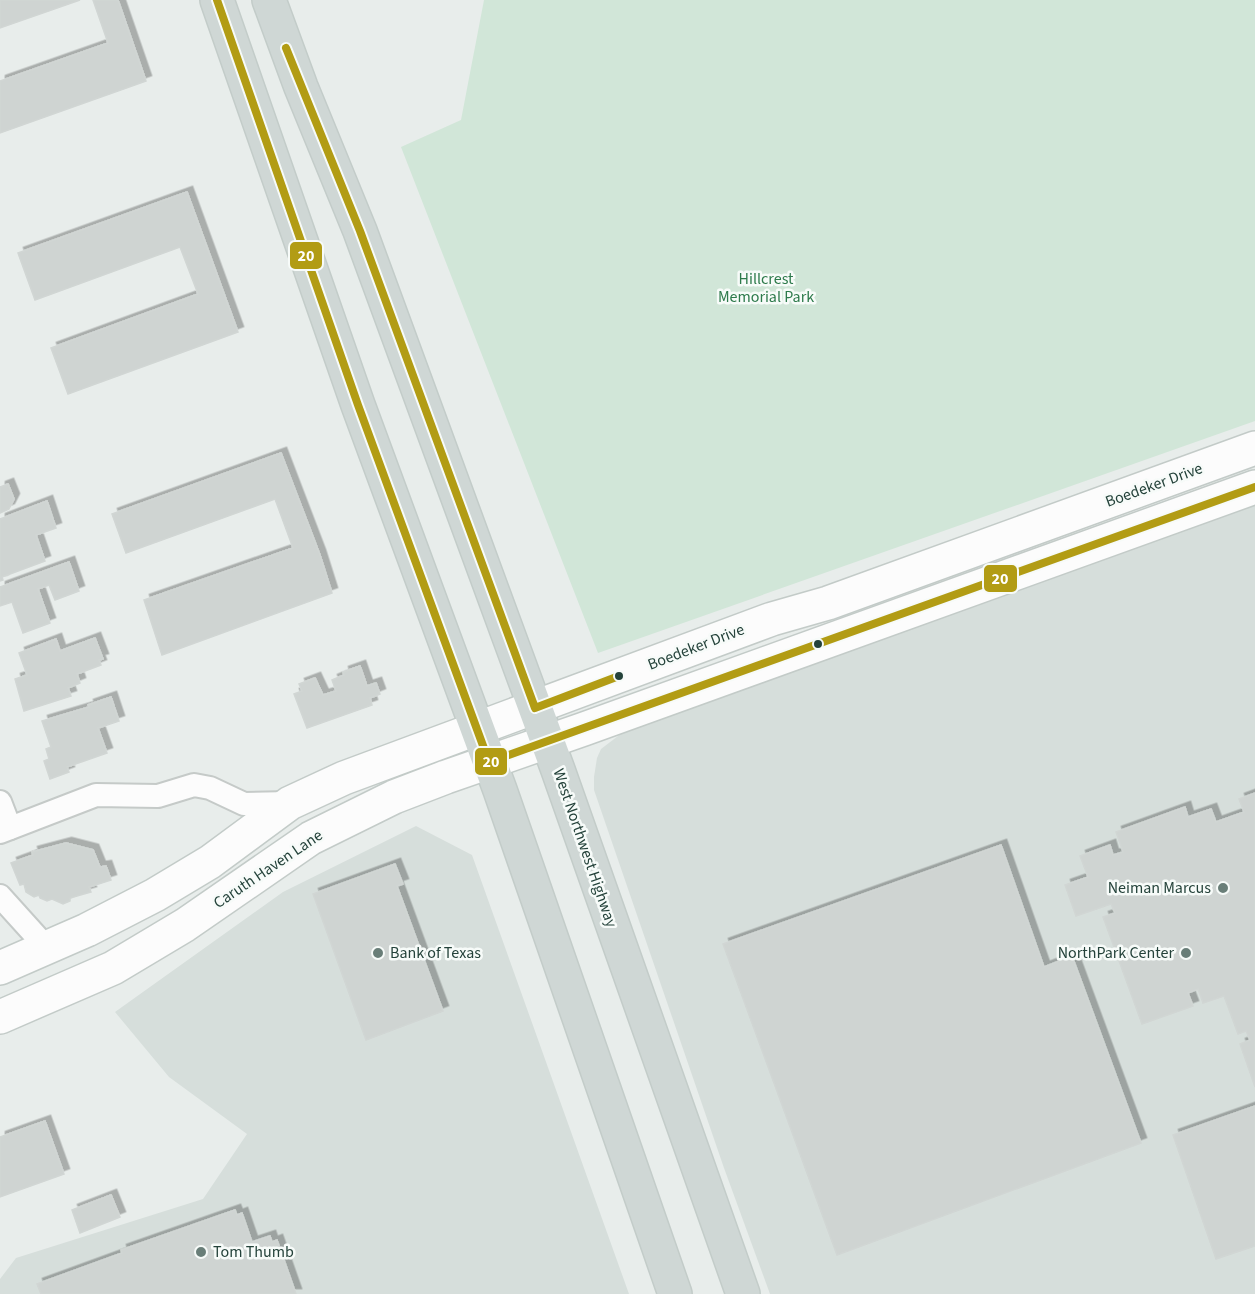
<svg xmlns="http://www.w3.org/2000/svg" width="1255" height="1294" font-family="'Source Sans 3',sans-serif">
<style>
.built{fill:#d6dedb}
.green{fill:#d1e6d8}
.building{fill:#cfd4d2;stroke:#d1d6d4;stroke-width:1.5;filter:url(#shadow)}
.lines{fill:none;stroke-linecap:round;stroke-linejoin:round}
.minor-casing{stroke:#c5cac8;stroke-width:26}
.secondary-casing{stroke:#c3cbc8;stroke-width:36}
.primary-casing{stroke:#c3ccc9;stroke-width:36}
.minor{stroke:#fcfcfc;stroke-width:22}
.secondary{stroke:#fcfcfc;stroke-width:33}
.primary{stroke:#cfd7d5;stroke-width:33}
.bus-1-casing{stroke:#f7fbf9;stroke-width:12}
.bus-1{stroke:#b29c14;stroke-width:8}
.bus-dot{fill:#24423a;stroke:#f7fbf9;stroke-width:2}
.poi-dot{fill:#697e78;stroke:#f7fbf9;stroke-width:2}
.labels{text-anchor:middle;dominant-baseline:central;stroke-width:5;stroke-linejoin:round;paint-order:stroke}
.park-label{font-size:16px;fill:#2d7a4b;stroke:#f7fbf9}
.street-label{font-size:16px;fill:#24423a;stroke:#f7fbf9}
.poi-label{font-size:16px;fill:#24423a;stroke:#f7fbf9;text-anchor:end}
.line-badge{stroke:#f7fbf9;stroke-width:2}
.badge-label{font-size:16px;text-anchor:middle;font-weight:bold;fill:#fff}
</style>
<defs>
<filter id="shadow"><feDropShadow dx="5.5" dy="-5.5" stdDeviation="0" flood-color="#0004"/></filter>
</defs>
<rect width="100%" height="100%" fill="#e8edeb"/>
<g class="built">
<polygon points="1255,504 1255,1294 770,1294 724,1168 594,790 594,777 597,758 601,749 622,733"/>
<polygon points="416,826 472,855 629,1294 0,1294 0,1279 16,1258 203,1199 247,1134 169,1077 115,1012 283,892"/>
</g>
<polygon class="green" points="484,0 1255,0 1255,421 598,653 401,147 461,120"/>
<g class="building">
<polygon points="0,0 80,0 0,28"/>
<polygon points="93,0 118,0 146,81 0,133 0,81 108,43"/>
<polygon points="187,192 238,332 68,394 51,348 198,294 180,247 35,300 18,253"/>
<polygon points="281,453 320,555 332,593 162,655 144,600 293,548 275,499 126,553 112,514"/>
<polygon points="8,484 14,499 9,509 0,513 0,487"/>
<polygon points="47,501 56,528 36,535 45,561 2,577 3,580 0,581 0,519"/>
<polygon points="69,562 79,591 55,600 49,585 38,589 50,623 23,633 12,602 0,606 0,587"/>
<polygon points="95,638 103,659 99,660 101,665 77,674 80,683 68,688 71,696 24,711 15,679 27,675 19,653 56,639 60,651"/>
<polygon points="360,666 367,686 376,683 380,694 370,698 372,705 307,728 294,694 302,691 299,684 315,678 323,695 336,691 332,680 344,675 343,672"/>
<polygon points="111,697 119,721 98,728 107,753 67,767 69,772 50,779 44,761 49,759 46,749 51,747 42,721 89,707 88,705"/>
<polygon points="1255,793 1255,1087 1240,1044 1250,1040 1246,1031 1238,1034 1224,996 1203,1003 1198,989 1188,993 1193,1006 1142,1024 1103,917 1115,913 1111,904 1076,916 1065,885 1088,877 1080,856 1110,845 1113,855 1123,852 1116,832 1185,807 1188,817 1211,809 1216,822 1244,812 1239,799"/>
<polygon points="66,843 93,850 100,867 106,866 111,880 89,887 91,892 70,898 70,901 63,904 52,899 47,901 40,898 39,895 34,897 26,892 24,884 20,885 11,863 33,855 32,852"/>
<polygon points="1001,845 1044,967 1072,956 1141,1143 837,1255 723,944"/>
<polygon points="395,864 403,884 397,886 443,1011 366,1040 313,894"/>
<polygon points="1255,1106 1255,1246 1216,1259 1173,1135"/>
<polygon points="45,1121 64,1174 0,1197 0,1137"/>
<polygon points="111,1195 120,1217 80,1233 72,1210"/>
<polygon points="235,1210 237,1215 242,1213 252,1242 270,1236 272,1242 277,1240 296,1294 41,1294 37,1284 122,1253 121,1250"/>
</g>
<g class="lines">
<g class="minor-casing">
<g id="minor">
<polyline points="0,802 10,828"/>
<polyline points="0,832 96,795 158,796 194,785 210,788 244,804 290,803"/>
<polyline points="0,896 46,947"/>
</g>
</g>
<g class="secondary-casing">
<g id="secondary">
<polyline points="0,968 87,930 155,895 210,862 290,803 344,778 772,619 828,603 1255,448"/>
<polyline points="0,1017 113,968 185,925 311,838 394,797 446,777 584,729 1255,487"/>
</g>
</g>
<g class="primary-casing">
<g id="primary">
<polyline points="217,0 358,405 500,790 675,1294"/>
<polyline points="269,0 301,87 360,231 558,770 743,1294"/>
</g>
</g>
<use href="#minor" class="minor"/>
<use href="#secondary" class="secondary"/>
<use href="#primary" class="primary"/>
<g class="bus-1-casing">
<g id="bus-1">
<polyline points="217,0 358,405 489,762 1255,487"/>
<polyline points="286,48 360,231 535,708 619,676"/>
</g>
</g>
<use href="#bus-1" class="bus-1"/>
</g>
<g class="bus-dot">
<circle cx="818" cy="644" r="5"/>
<circle cx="619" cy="676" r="5"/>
</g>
<g class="poi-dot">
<circle cx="1223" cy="888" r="6"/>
<circle cx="378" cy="953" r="6"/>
<circle cx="1186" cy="953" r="6"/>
<circle cx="201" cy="1252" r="6"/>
</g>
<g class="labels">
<g class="park-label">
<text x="766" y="279">Hillcrest<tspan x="766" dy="18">Memorial Park</tspan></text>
</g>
<g class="street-label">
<text transform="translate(1154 485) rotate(-20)">Boedeker Drive</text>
<text transform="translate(696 647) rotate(-21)">Boedeker Drive</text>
<text transform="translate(585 848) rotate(71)">West Northwest Highway</text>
<text transform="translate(268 869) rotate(-34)">Caruth Haven Lane</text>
</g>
<g class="poi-label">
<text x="1211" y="888">Neiman Marcus</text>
<text x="390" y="953" text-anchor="start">Bank of Texas</text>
<text x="1174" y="953">NorthPark Center</text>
<text x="213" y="1252" text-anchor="start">Tom Thumb</text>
</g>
</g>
<g class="line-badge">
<rect x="289" y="241" width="34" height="29" rx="6" fill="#b29c14"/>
<rect x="983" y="564" width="35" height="29" rx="6" fill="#b29c14"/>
<rect x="474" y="747" width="34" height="29" rx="6" fill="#b29c14"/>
</g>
<g class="badge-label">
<text x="306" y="261">20</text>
<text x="1000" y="584">20</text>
<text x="491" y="767">20</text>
</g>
</svg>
